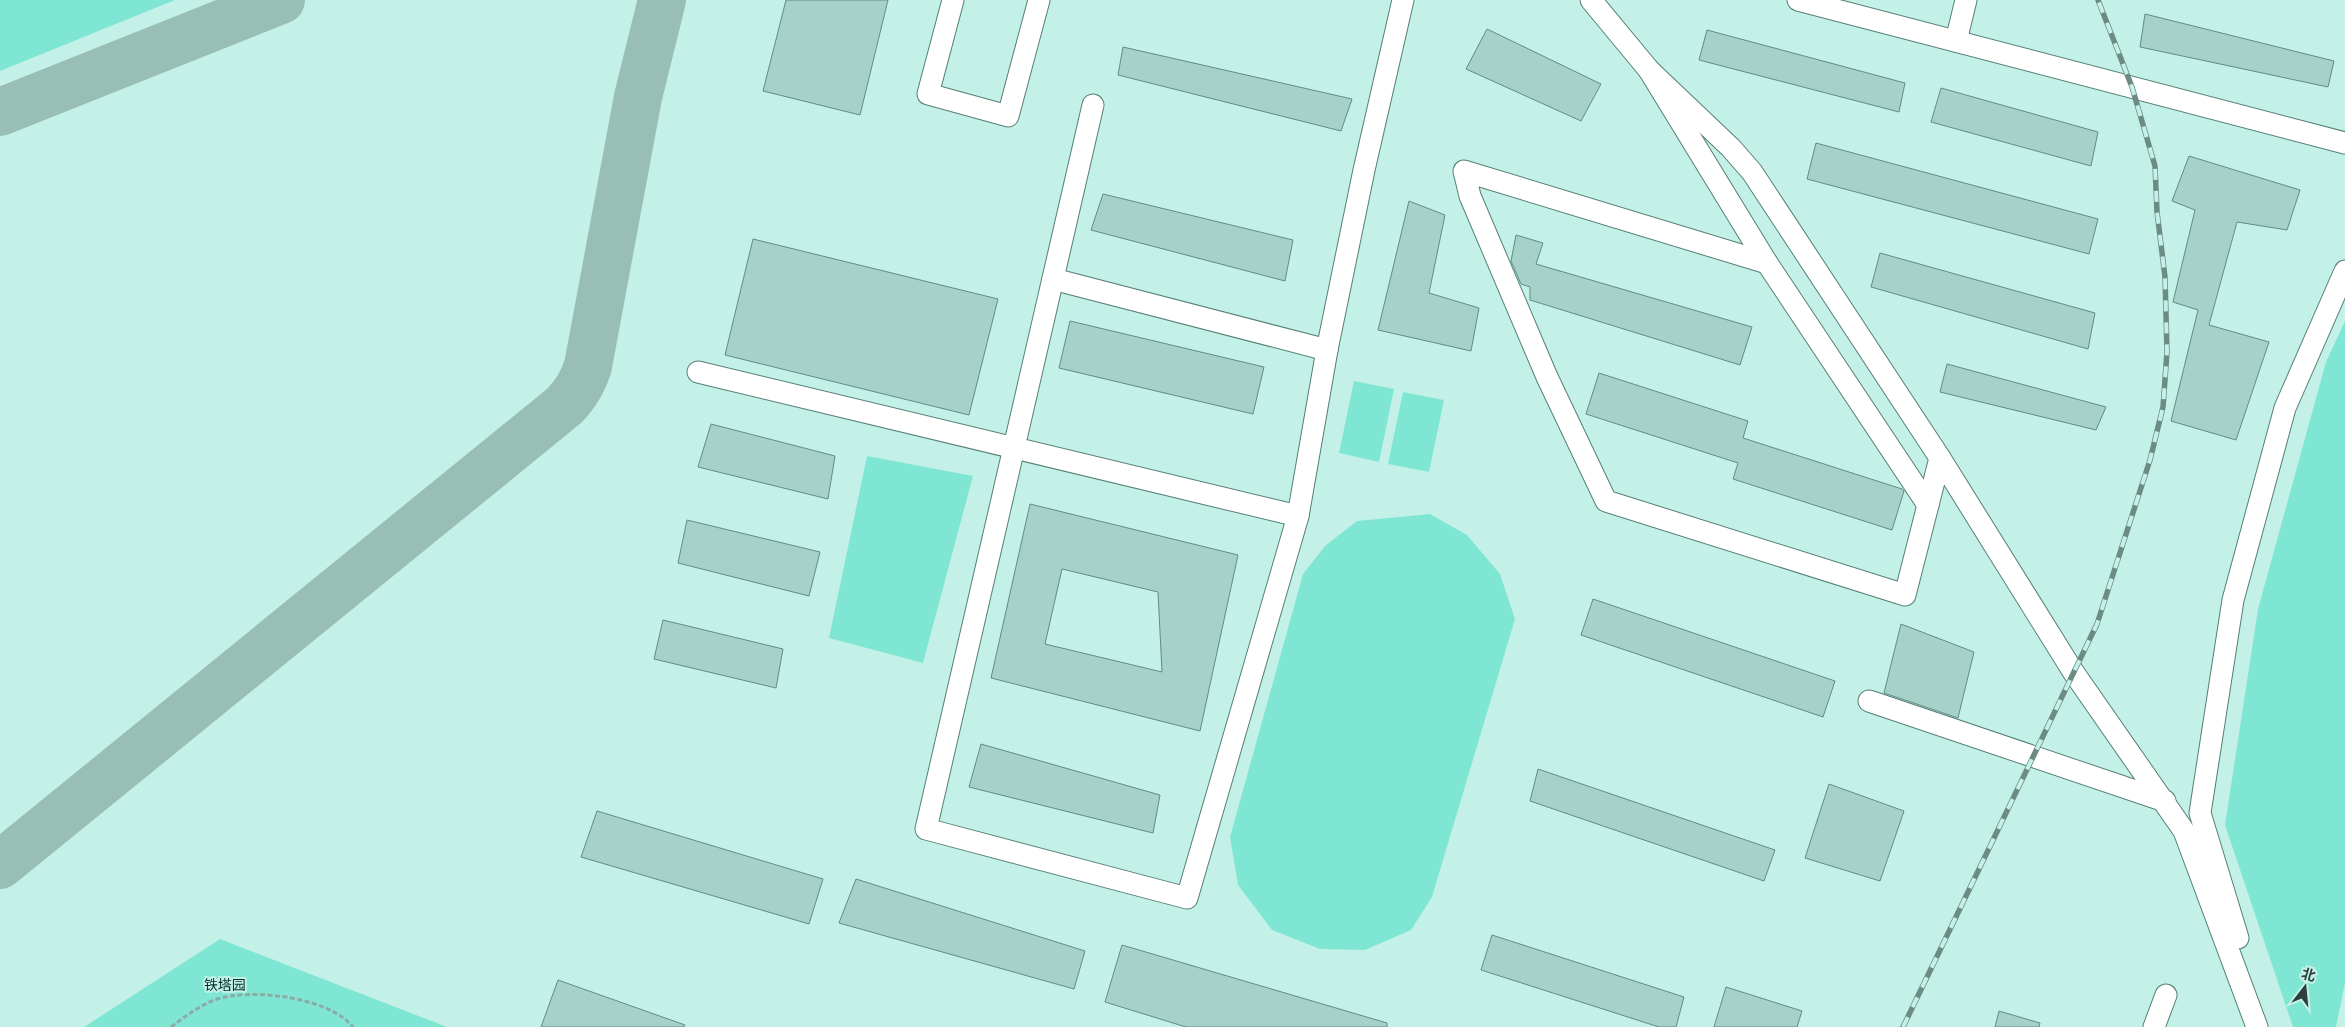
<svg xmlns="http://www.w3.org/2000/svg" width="2345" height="1027" font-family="Signika,'Noto Sans SC',sans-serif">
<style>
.green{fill:#80e6d4}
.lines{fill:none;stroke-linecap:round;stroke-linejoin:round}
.taxiway{stroke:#98beb6;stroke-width:48}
.building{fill:#a5d1c8;stroke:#618c83;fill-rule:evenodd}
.minor-casing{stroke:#557f77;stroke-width:23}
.path{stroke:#89aca5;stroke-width:3;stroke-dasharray:5 2.5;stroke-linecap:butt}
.minor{stroke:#fff;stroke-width:21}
.rail-casing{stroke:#6d8b85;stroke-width:5.5}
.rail{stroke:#c4f1e7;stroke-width:4;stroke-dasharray:11;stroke-linecap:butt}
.labels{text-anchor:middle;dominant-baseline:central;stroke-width:4;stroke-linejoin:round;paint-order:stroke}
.park-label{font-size:14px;fill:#00332c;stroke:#c4f1e7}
</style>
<rect width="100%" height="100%" fill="#c4f1e7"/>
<g class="green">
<polygon points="0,0 175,0 0,71"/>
<polygon points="2345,321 2345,983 2336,1027 2293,1027 2225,825 2258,609 2326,362"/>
<polygon points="1354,381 1394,389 1379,462 1339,453"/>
<polygon points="1403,392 1444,400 1429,472 1388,464"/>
<polygon points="867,456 973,476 923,663 829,638"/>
<polygon points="1430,514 1467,535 1500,574 1515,619 1432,897 1411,930 1365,950 1320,949 1272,930 1238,885 1230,837 1303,574 1325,546 1357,521"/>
<polygon points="220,939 447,1027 84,1027"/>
</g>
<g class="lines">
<g class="taxiway">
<polyline points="0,112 281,0"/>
<path d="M0 865 564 406C576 394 583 382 588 366L638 97 662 0"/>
</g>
</g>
<g class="building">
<polygon points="786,0 888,0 860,115 763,91"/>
<polygon points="2145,14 2334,61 2328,87 2140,47"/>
<polygon points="1487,29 1601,84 1581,121 1466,69"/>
<polygon points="1707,30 1905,83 1899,112 1699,60"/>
<polygon points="1123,47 1352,99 1341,131 1118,75"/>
<polygon points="1941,88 2098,132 2091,166 1931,122"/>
<polygon points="1816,143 2098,219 2089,254 1807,179"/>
<polygon points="2189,156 2300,190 2287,230 2237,222 2209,325 2269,342 2236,440 2171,421 2198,310 2173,302 2195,210 2172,201"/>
<polygon points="1103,194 1293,240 1285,281 1091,230"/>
<polygon points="1409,201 1445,215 1429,293 1479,308 1471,351 1378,330"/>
<polygon points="1516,235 1543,243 1536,264 1752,327 1740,365 1530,300 1530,287 1521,284 1511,261"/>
<polygon points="753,239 998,299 969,415 725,355"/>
<polygon points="1880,253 2095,313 2088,349 1871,287"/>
<polygon points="1070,321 1264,367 1253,414 1059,368"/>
<polygon points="1947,364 2106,407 2096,430 1940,392"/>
<polygon points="1599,373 1748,421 1743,438 1902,489 1904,491 1892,530 1733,479 1738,463 1586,414"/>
<polygon points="711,424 835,456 828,499 698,467"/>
<path d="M1030 504 1238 555 1200 731 991 678ZM1062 569 1158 592 1162 672 1045 644Z"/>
<polygon points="687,520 820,552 809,596 678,563"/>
<polygon points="1593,599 1835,681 1823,717 1581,635"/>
<polygon points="663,620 783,649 776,688 654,659"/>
<polygon points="1901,624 1974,652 1958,718 1884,693"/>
<polygon points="981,744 1160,795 1153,833 969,787"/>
<polygon points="1538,769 1775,850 1764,881 1530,801"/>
<polygon points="1829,784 1904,811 1880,881 1805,858"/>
<polygon points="597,811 823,879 809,924 581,857"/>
<polygon points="856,879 1085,951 1074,989 839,923"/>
<polygon points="1492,935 1684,997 1676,1027 1659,1027 1481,970"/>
<polygon points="1122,945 1387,1023 1387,1027 1186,1027 1105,1002"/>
<polygon points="558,980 685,1025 684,1027 541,1027"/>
<polygon points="1726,987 1802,1011 1797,1027 1714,1027"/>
<polygon points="1999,1011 2040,1023 2039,1027 1995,1027"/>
</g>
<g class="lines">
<g class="minor-casing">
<g id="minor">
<polyline points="953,0 928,94 1008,116 1039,0"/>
<polyline points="1591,0 1649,70 1731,148 1752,172 1940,458 2074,673 2184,831 2257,1027"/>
<polyline points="1798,0 2345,143"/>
<polyline points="1956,41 1966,0"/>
<polyline points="1649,70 1767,263 1464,171 1470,196 1547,377 1606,501 1905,595 1940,458"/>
<polyline points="1093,105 926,829 1187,898 1298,516 1327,350 1364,170 1403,0"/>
<polyline points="1767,263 1928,505"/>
<polyline points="1053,279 1327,350"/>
<polyline points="698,372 1298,516"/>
<polyline points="1869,701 2165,801"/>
<polyline points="2238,938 2200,813 2233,600 2285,408 2345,271"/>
<polyline points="2154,1027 2166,995"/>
</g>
</g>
<path class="path" d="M171 1027C186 1016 200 1005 217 999 252 988 329 997 353 1027"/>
<use href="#minor" class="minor"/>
<g class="rail-casing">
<polyline id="rail" points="1903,1027 2097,624 2150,460 2163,407 2167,352 2165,277 2157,212 2155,166 2132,87 2098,0"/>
</g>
<use href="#rail" class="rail"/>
</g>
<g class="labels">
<g class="park-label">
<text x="225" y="985">铁塔园</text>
</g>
</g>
<g transform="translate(2305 987) rotate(16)" stroke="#c4f1e7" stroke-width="4" paint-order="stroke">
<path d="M0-4L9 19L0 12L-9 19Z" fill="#2d3f3c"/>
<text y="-8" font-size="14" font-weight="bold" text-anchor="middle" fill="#2d3f3c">北</text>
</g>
</svg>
